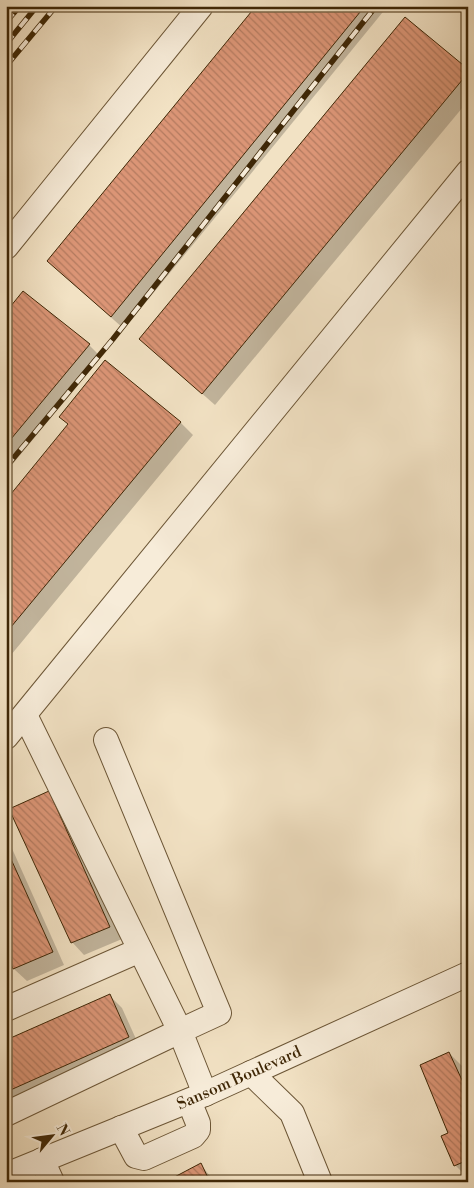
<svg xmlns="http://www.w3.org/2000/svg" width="474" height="1188" font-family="'Libre Bodoni',serif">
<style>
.shadow{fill:#0003}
.building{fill:url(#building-back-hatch);stroke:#3f2706}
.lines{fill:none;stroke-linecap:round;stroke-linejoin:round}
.minor-casing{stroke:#6c5636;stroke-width:26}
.minor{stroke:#f7ecd9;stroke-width:24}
.rail-casing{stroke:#3f2706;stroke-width:5.5}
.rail{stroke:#f7ecd9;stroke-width:4;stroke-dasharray:11;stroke-linecap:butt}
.labels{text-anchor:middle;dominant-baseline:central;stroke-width:4;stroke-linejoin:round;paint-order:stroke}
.street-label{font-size:16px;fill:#3f2706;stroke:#f7ecd9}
</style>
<defs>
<pattern id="building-back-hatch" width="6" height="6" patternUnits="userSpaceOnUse" patternTransform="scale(1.25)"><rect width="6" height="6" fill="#db9576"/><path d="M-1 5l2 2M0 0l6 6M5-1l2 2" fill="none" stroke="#b37a5f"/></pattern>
</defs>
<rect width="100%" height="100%" fill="#f2e2c4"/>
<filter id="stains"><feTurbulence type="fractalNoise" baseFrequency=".004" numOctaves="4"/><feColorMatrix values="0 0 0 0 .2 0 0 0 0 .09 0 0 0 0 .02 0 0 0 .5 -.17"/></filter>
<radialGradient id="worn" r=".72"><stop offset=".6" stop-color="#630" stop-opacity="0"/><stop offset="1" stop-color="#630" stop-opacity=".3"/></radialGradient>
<g class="shadow">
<polygon points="258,6 387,7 124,329 48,261"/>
<polygon points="468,71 468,101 215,405 140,339"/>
<polygon points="6,314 89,345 101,357 6,472"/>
<polygon points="105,361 181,423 193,435 6,661 6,502 69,425 61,417"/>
<polygon points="49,793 62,805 122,939 84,955 72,942"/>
<polygon points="6,835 64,965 27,981 14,969 6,950"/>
<polygon points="110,996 122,1008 141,1050 6,1110 6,1041"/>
<polygon points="449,1053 462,1066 468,1080 468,1178 455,1165 449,1134"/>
<polygon points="201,1165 215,1182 168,1182"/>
</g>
<g class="building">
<polygon points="256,6 365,6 111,317 47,261"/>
<polygon points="405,17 468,69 468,73 202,394 139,339"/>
<polygon points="23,291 90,344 6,445 6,312"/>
<polygon points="105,360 181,422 6,633 6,500 68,424 59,417"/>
<polygon points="49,791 110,927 71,943 9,809"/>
<polygon points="6,848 53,952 13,969 6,953"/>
<polygon points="110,994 129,1037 6,1092 6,1040"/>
<polygon points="449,1052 468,1093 468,1160 454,1166 441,1136 448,1133 420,1065"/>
<polygon points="201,1163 210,1182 165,1182"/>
</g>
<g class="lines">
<g class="minor-casing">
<g id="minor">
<polyline points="6,247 201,6"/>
<polyline points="6,737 468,172"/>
<polyline points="106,740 219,1013 180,1031 205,1094"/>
<polyline points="6,1009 140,950"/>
<polyline points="251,1073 292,1113 320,1182"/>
<polyline points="6,1114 180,1031 25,715"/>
<polyline points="121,1128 136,1156 144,1158 193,1136 198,1130 198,1123 189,1101"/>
<polyline points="42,1160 52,1182"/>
<polyline points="6,1175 205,1094 468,974"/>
</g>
</g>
<use href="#minor" class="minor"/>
<g class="rail-casing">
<g id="rail">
<polyline points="6,22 20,6"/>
<polyline points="6,44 37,6"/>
<polyline points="6,66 56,6"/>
<polyline points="6,467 113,339 376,6"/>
</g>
</g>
<use href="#rail" class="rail"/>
</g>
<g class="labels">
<g class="street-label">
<text transform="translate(239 1078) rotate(-24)">Sansom Boulevard</text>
</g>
</g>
<rect width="474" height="1188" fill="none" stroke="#f2e2c4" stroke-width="25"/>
<rect x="8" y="8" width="459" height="1173" fill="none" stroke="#3f2706" stroke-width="2.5"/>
<rect x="12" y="12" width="449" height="1163" fill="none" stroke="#3f2706"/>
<g transform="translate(52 1136) rotate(61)" stroke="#f7ecd9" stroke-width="4" paint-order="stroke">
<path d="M0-4L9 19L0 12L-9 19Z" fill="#3f2706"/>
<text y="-8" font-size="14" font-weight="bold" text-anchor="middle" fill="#3f2706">N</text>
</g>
<rect width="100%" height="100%" filter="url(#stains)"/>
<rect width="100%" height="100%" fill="url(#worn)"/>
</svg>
